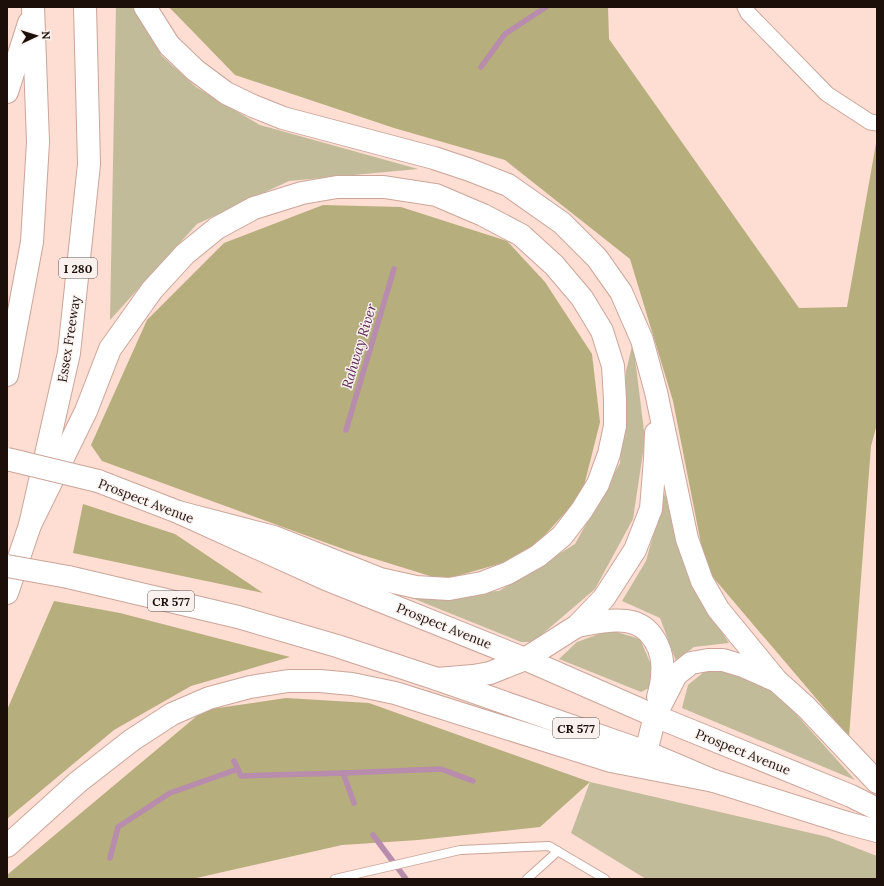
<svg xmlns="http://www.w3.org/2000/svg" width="884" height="886" font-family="Lora,serif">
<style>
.green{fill:#c1bb9a}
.forest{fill:#b6ae7c}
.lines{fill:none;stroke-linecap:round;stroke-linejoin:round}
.stream{stroke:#b78cac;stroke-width:5.5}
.service-casing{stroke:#cca599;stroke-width:10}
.minor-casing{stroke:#cca599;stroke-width:17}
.primary-casing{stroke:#cca599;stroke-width:24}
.motorway-casing{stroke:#cca599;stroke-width:24}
.service{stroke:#fff;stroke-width:8}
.minor{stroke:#fff;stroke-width:15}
.primary{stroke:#fff;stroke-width:22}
.motorway{stroke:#fff;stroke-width:22}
.primary-bridge-casing{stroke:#cca599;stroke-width:24;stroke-linecap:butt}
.primary-bridge{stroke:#fff;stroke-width:22}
.labels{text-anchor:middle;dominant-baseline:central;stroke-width:3;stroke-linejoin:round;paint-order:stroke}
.shield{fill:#f9f1ee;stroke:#5e534e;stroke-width:1}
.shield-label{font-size:12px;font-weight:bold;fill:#1c0f0a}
.street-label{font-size:13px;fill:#1c0f0a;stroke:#f9f1ee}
.water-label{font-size:14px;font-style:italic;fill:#5e2953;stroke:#f9f1ee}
</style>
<rect width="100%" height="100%" fill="#feddd3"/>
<g class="green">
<polygon points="116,7 140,7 161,55 196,87 260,125 418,169 289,181 197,224 110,320"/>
<polygon points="633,342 645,439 633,519 595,589 533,642 521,642 412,598 499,591 575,544 620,463 626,371"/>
<polygon points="665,493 678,548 696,592 729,643 694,647 676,661 660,618 622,601 646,561"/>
<polygon points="610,630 640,639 652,667 653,686 641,692 559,659 577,642"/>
<polygon points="710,667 742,675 778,694 855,780 682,708 688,685"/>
<polygon points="590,782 828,837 877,856 877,879 646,879 571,833"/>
</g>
<g class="forest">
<polygon points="169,7 608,7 609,39 799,308 847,307 877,138 877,424 871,446 849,737 706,569 673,401 630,259 505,160 394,128 235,75"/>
<polygon points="323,205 401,207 507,241 545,282 592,354 600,422 582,494 526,556 443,580 346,550 102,461 91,445 147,320 224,243"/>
<polygon points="83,504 175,534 263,593 73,553"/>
<polygon points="54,601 120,613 290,657 191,686 114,730 7,819 7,710"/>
<polygon points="286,698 369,703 590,782 540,827 418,840 342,845 192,879 7,879 7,875 204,710"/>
</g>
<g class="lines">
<g class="stream">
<polyline points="481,67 505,34 546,7"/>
<polyline points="346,430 394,269"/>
<polyline points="234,761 241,776 343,773 354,803"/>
<polyline points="343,773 441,769 473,781"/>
<polyline points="373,835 406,879"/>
<polyline points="110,858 118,827 170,793 238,769"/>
</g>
<g class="service-casing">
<g id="service">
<polyline points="335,879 460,850 549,846 605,879"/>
<polyline points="527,879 558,851"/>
</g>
</g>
<g class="minor-casing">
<polyline id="minor" points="745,7 748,13 827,94 870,122 877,123"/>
</g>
<g class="primary-casing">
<g id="primary">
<polyline points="98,481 178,512 326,579 525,659 655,716 851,796 877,809"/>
<polyline points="68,577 238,617 337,646 437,679 646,752 714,781 847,823 877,831"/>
<path d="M577 626C593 623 609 619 626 621 652 624 665 651 662 676 662 683 660 690 658 697"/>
<polyline points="646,752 655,716 676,675 691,663 708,660 723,660 743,666 777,681"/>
</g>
</g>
<g class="motorway-casing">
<g id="motorway">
<polyline points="145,7 169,45 195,70 226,93 253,106 283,118 434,158 470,170 508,185 562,223 597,258 621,292 642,340 656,392 687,539 702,581 718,609 777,681 806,707 877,782"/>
<polyline points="7,92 29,23"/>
<polyline points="7,375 32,242 38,142 33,7"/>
<polyline points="30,525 86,411 110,349 152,290 185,254 217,228 254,208 302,193 337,187 384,187 436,195 483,215 521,235 554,265 582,298 602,331 613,366 615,399 615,426 609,454 598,484 582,510 562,536 538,556 508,573 482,583 449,589 416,587 380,579 274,537 178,512"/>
<polyline points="7,593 30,525 69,353 89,164 85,7"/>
<polyline points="437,679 473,676 490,673 525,659 577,626 604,598 635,550 651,509 655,459 656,433"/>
<polyline points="7,846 78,782 132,740 172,714 209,698 250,687 288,681 320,681 352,684 395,693 611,761 714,781"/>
</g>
</g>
<use href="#service" class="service"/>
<use href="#minor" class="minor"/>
<use href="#primary" class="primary"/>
<use href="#motorway" class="motorway"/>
<g class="primary-bridge-casing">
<g id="primary-bridge">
<polyline points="7,459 98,481"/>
<polyline points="7,566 68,577"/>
</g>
</g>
<use href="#primary-bridge" class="primary-bridge"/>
</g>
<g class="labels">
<g class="shield">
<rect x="59" y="258" width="38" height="20" rx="3"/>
<rect x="148" y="591" width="46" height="20" rx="3"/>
<rect x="553" y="718" width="46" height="20" rx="3"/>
</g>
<g class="shield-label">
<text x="78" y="268">I 280</text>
<text x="171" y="601">CR 577</text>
<text x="576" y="728">CR 577</text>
</g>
<g class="street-label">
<text transform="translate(69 339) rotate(-81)">Essex Freeway</text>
<text transform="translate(146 501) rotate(21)">Prospect Avenue</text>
<text transform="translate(444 626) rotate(22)">Prospect Avenue</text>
<text transform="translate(743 752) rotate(22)">Prospect Avenue</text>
</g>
<g class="water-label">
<text transform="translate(359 346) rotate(-73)">Rahway River</text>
</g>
</g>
<rect width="884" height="886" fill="none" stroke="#1c0f0a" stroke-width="16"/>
<g transform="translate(36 36) rotate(86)" stroke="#f9f1ee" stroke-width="3" paint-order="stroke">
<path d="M0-3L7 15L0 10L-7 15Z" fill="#1c0f0a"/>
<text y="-6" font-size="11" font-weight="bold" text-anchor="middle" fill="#1c0f0a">N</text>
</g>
</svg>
